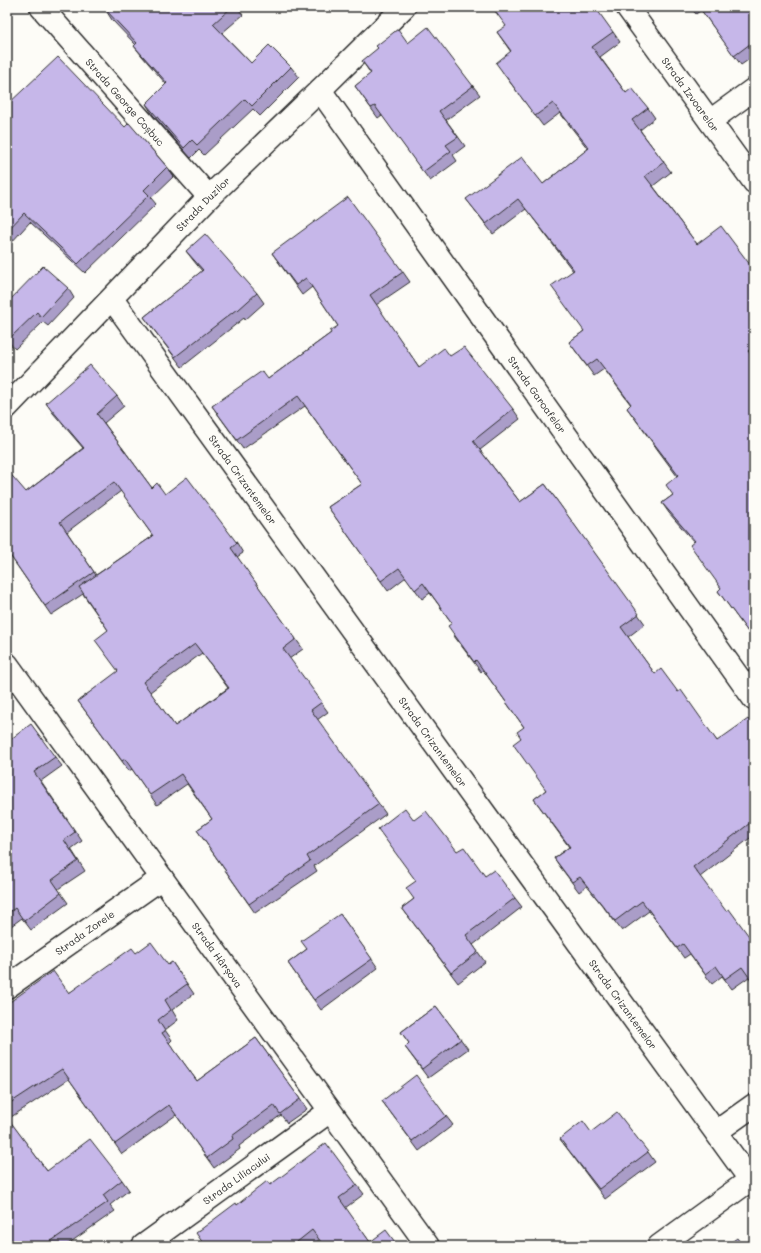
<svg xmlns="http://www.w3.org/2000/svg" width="761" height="1253" font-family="Mali,sans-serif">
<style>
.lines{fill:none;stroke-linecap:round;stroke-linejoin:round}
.minor-casing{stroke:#2b2b2b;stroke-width:25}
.tertiary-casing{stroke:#2b2b2b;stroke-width:25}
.minor{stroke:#fdfcf7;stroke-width:22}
.tertiary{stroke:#fdfcf7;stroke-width:22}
.wall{fill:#aa9dc8;stroke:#2b2b2b;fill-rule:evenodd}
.building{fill:#c6b7e9;stroke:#2b2b2b;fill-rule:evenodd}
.labels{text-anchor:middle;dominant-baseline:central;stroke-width:3.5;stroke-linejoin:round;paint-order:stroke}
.street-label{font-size:10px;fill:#2b2b2b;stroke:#fdfcf7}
</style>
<rect width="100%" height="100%" fill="#fdfcf7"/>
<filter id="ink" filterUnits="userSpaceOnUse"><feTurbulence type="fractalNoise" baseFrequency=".025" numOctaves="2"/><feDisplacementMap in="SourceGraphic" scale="8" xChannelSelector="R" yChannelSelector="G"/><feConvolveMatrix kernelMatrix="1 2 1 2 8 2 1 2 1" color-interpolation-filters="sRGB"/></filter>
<g filter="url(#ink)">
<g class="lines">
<g class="minor-casing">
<g id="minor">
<path id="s1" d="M41 7 209 197"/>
<path id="s2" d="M320 90 754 699"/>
<polyline points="710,121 754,89"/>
<path id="s3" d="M112 299 754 1185"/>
<path id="s4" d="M7 664 428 1246"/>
<path id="s5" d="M7 987 162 878"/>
<polyline points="716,1132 754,1105"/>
<path id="s6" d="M143 1246 330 1111"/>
<polyline points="659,1246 750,1180"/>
</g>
</g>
<g class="tertiary-casing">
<g id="tertiary">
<path id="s7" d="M627 7 754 182"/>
<path id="s8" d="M7 407 209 197 320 90 404 7"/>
</g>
</g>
<use href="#minor" class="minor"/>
<use href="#tertiary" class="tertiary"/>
</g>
<g class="wall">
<polygon points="107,7 237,7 243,15 222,33 251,63 291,67 299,77 260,116 253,109 204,155 199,150 191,158 153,115 146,104 166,84 142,56 134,46 136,45 112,20 105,9"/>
<polygon points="690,7 754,7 754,56 741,65 701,10 696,14"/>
<polygon points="497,32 613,32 620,42 600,57 626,93 648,108 655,118 640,130 671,172 653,186 697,244 754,270 754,640 718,591 721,588 694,542 669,513 662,503 673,495 677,476 627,408 631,405 604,369 594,376 569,342 584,331 573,271 526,209 493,234 474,209 466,199 543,184 588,149 560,113 543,126 503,73 511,52"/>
<polygon points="408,43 473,86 480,95 446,120 465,146 453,155 457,161 430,181 382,115 378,118 355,86 371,74 362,61"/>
<polygon points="7,105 125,127 167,167 174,176 151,198 156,204 85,273 30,222 11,243 7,239"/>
<polygon points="186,251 257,293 264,303 245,320 244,318 182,367 144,317 202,271 193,260"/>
<polygon points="272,253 403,272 410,282 376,305 419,367 450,356 513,409 520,419 480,450 520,502 545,484 645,624 628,637 655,674 678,692 717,741 754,727 754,835 700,877 749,977 732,989 722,976 712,984 690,954 684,958 649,911 622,931 587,886 579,892 561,868 554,858 569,847 534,799 546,790 521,738 524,727 483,670 481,672 454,636 452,623 430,593 422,599 406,577 388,591 328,507 362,484 305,406 243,449 212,406 268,379 331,333 338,326 312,287 302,295"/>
<polygon points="68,288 74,298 48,326 43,322 15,349 7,340 7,303"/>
<path d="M117 396 124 406 104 423 152 488 165 494 237 543 243 553 237 557 303 649 289 659 328 712 317 720 386 814 314 866 317 871 255 913 197 830 212 819 187 784 157 805 132 769 129 771 78 701 118 672 108 630 83 594 51 615 7 551 26 492 83 448 53 413 46 403ZM121 491 153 536 96 575 67 532ZM202 653 228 688 175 726 150 692Z"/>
<polygon points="7,742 55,757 62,766 41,781 82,841 71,849 85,871 58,889 68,903 31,930 22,918 7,929"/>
<polygon points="414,820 457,851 485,876 515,898 522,907 473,945 485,962 458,983 402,908 414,899 416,881"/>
<polygon points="340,914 378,968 321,1010 288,963 307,949"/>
<polygon points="136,953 168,965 172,962 194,994 172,1010 178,1020 165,1030 172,1040 169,1043 197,1081 256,1038 307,1109 287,1123 281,1115 239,1146 240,1149 214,1168 176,1115 122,1154 69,1079 8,1119 47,1171 122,1180 129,1190 110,1205 115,1211 65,1246 7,1246 7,1004 69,993"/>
<polygon points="436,1006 468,1049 428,1078 405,1047 409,1043 401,1032"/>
<polygon points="382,1101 446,1116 453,1125 419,1151"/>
<polygon points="591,1132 648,1152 655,1162 605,1199 560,1139"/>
<polygon points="270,1185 357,1185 364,1194 345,1208 370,1242 319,1240 310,1246 205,1246 237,1205"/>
</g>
<g class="building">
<polygon points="107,7 232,7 213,24 251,63 269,45 291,67 252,106 245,99 197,145 192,140 184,148 146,104 167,83 134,46 137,43 105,9"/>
<polygon points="492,7 595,7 613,32 592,47 626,93 632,88 648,108 632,120 664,162 645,176 697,244 721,226 754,270 754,346 748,351 754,358 754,640 718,591 721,588 690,545 695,541 662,503 673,495 666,485 678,475 627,408 631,404 597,359 587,366 569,342 584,331 551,286 574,270 518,199 486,224 466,199 522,157 543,184 589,148 553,103 535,116 496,63 511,51 497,32 506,26"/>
<polygon points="699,7 754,7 754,41 734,56"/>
<polygon points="428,27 473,86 439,111 458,137 446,145 451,151 423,172 375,106 371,108 355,86 371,73 362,61 378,48 376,46 398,29 408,43"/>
<polygon points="58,57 125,127 129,123 167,167 144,190 149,195 78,264 24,213 7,231 7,105"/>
<polygon points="348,197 403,272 370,295 419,367 444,348 450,356 464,347 513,409 473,441 520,502 545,484 639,614 621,627 655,674 661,669 678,692 681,690 717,741 748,719 754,727 754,820 693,867 726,911 729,909 754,943 754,984 742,967 725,979 716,966 705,974 683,944 677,948 642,901 615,921 580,877 572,882 554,858 570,847 534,799 546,790 513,744 521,738 517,732 524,727 476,660 474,662 448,626 452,623 423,583 415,590 399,568 381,581 328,507 362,484 298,396 237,440 212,406 262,371 268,379 331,333 330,331 338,326 306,278 296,285 272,253"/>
<polygon points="205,234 257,293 238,310 237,309 175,357 144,317 203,270 186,251"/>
<polygon points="43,266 68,288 41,317 37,312 9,339 7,338 7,303"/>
<path d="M90 365 117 396 97 414 152 488 157 483 165 494 187 477 237 543 231 548 296 639 283 649 322 702 311 710 379 804 307 856 310 861 249 904 197 830 212 819 181 774 150 795 125 759 122 761 78 701 118 671 95 640 108 630 79 587 153 536 114 482 60 522 94 572 45 606 7 551V470L26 492 84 448 46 403ZM195 644 229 688 175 726 143 682Z"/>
<polygon points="31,724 55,757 34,772 75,832 64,840 78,861 52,880 61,893 24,921 15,908 7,914 7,742"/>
<polygon points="405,808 414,820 426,811 457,851 464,847 485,876 494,870 515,898 466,935 478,952 451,973 402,908 414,899 406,888 416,881 378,829"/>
<polygon points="340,914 372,959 314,1000 288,963 307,949 301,941"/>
<polygon points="151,942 168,965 172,962 187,984 165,1000 171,1010 158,1020 165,1031 162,1033 197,1081 256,1038 300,1099 280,1114 274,1105 232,1136 233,1139 207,1158 169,1105 115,1144 62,1069 7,1105 7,1004 53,971 69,993 132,948 136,953"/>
<polygon points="436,1006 461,1039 422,1069 405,1047 409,1043 401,1032"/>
<polygon points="416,1075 446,1116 412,1141 382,1101"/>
<polygon points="617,1112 648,1152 599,1189 560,1139 583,1121 591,1132"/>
<polygon points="7,1117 47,1171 90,1139 122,1180 103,1195 108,1202 44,1246 7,1246"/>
<polygon points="326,1143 357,1185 339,1198 370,1242 386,1230 398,1246 324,1246 312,1230 292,1246 205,1246 196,1233 236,1203 237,1205 267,1181 270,1185"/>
<polygon points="737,1238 743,1246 726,1246"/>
</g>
</g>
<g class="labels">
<g class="street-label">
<text stroke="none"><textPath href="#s7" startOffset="108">Strada Izvoarelor</textPath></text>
<text stroke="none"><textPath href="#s1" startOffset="127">Strada George Coșbuc</textPath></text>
<text stroke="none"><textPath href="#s8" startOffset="282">Strada Duzilor</textPath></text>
<text stroke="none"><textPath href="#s2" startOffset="374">Strada Garoafelor</textPath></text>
<text stroke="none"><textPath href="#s3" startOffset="223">Strada Crizantemelor</textPath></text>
<text stroke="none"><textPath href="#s3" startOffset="547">Strada Crizantemelor</textPath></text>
<text stroke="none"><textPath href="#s5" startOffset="95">Strada Zorele</textPath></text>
<text stroke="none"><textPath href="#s4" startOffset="359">Strada Hârșova</textPath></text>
<text stroke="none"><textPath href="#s3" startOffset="871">Strada Crizantemelor</textPath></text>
<text stroke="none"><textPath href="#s6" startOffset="115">Strada Liliacului</textPath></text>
</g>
</g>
<rect width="761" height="1253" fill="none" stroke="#fdfcf7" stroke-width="24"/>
<rect x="12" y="12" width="737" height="1229" fill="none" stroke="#2b2b2b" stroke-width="1.5" filter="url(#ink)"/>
</svg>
